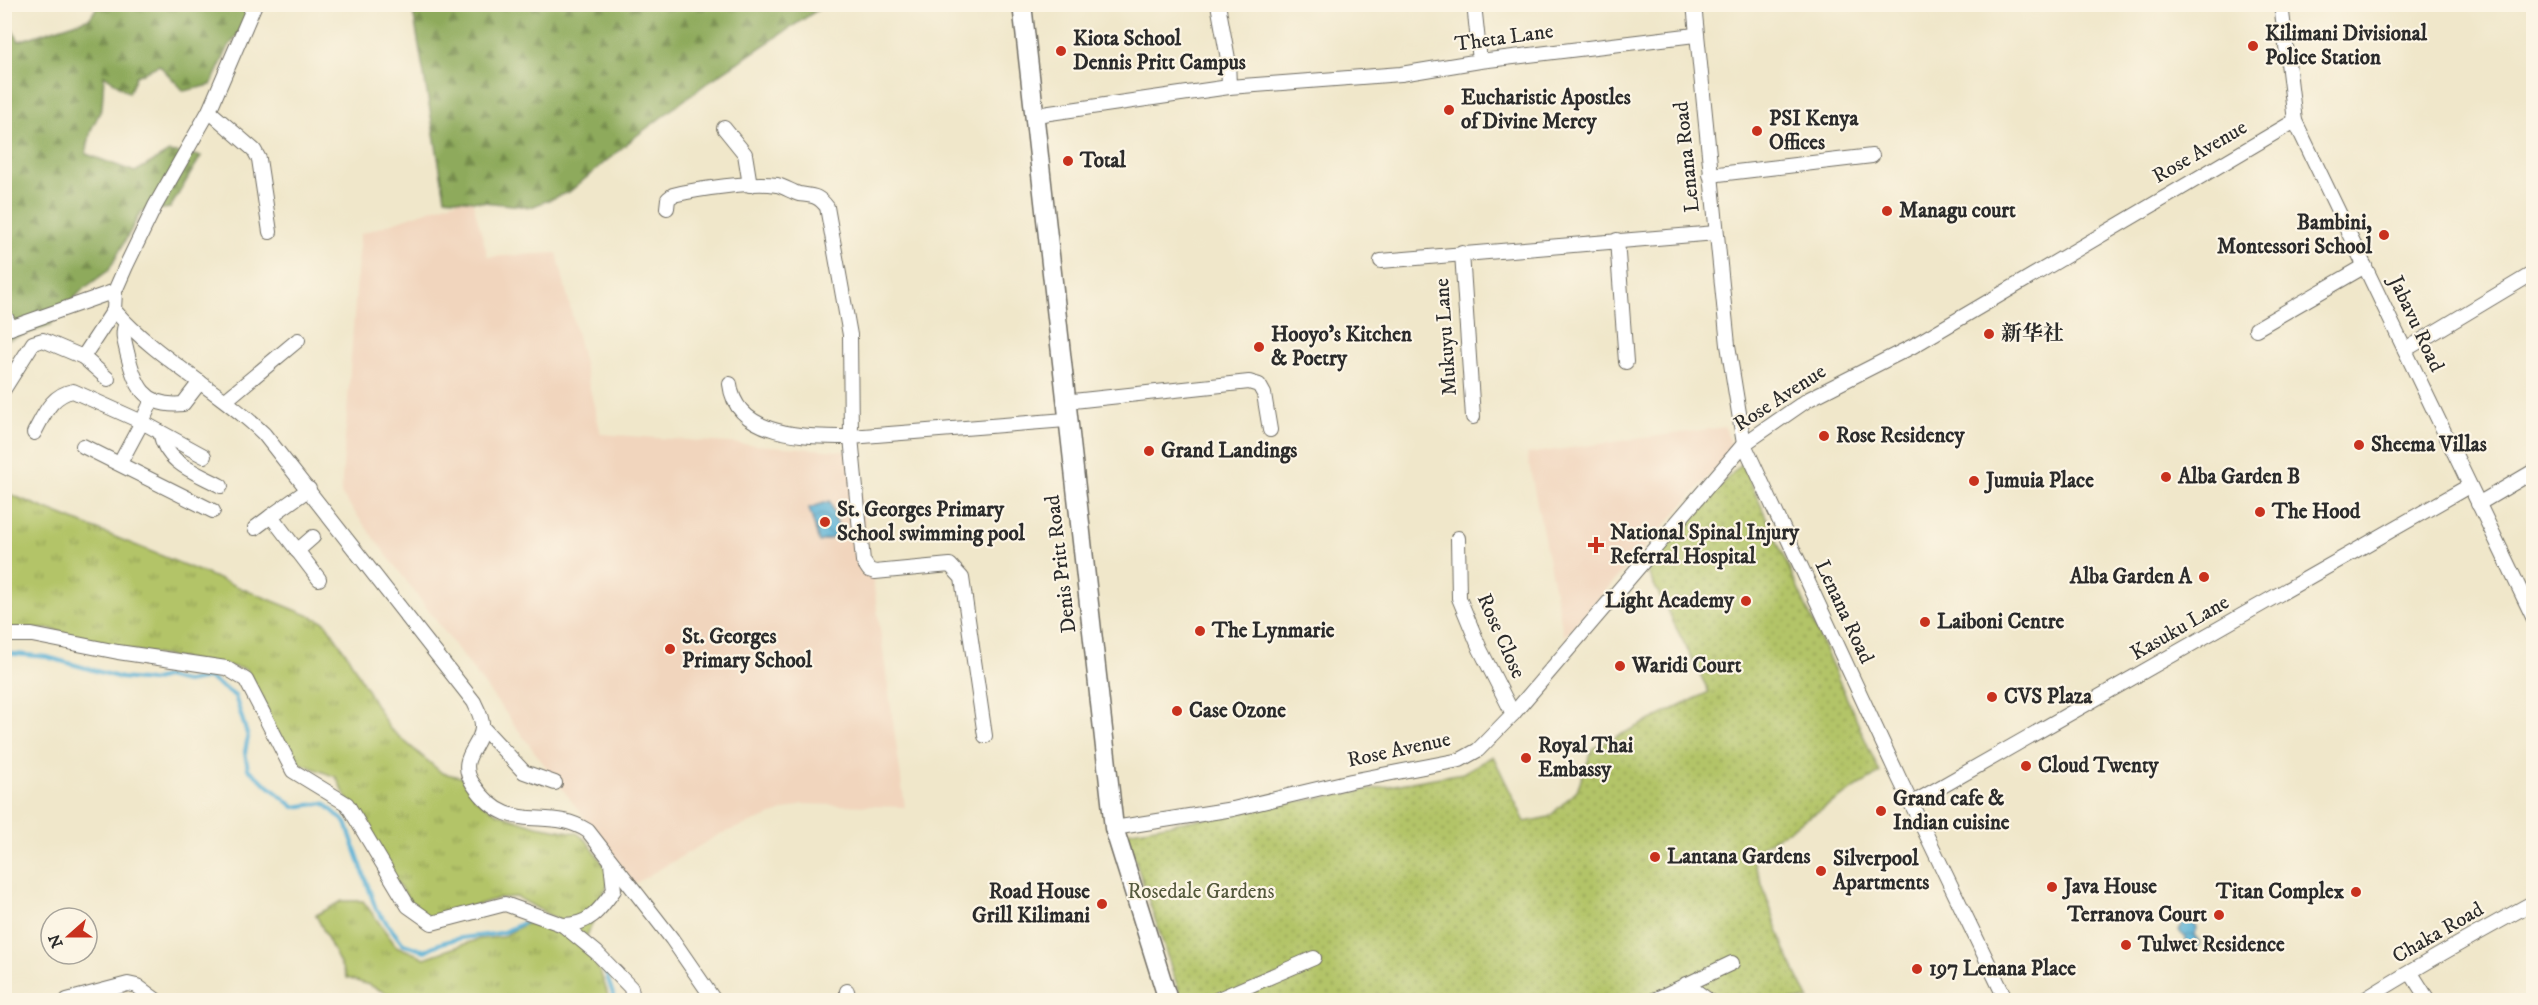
<svg xmlns="http://www.w3.org/2000/svg" width="2538" height="1005" font-family="'IM FELL DW Pica','Noto Serif SC',serif">
<style>
.built{fill:#f1d5bd}
.grass{fill:url(#grass-tufts);stroke:#6f784a;stroke-width:1.5}
.forest{fill:url(#forest-firs);stroke:#5c6a44;stroke-width:1.5}
.garden{fill:url(#garden-dots);stroke:#6f784a;stroke-width:1.5}
.water{fill:url(#water-waves);stroke:#426e80;stroke-width:1.5}
.lines{fill:none;stroke-linecap:round;stroke-linejoin:round}
.stream{stroke:#59b1d6;stroke-width:4}
.minor-casing{stroke:#706d63;stroke-width:16}
.major-casing{stroke:#706d63;stroke-width:21}
.minor{stroke:#fff;stroke-width:14}
.major{stroke:#fff;stroke-width:18}
.poi-dot{fill:#c8321e;stroke:#fcf5e5;stroke-width:2}
.labels{text-anchor:middle;dominant-baseline:central;stroke-width:4.5;stroke-linejoin:round;paint-order:stroke}
.poi-label{font-size:21px;font-weight:bold;fill:#2b2b2b;stroke:#fcf5e5;text-anchor:start}
.street-label{font-size:21px;fill:#2b2b2b;stroke:#fcf5e5}
.park-label{font-size:21px;fill:#54593d;stroke:#fcf5e5}
</style>
<defs>
<pattern id="grass-tufts" width="24" height="20" patternUnits="userSpaceOnUse" patternTransform="scale(1.5)"><rect width="24" height="20" fill="#b3c468"/><path d="M3 7l-1-3M5 7V3M7 7l1-3M15 17l-1-3M17 17v-4M19 17l1-3" fill="none" stroke="#929f56"/></pattern>
<pattern id="forest-firs" width="22" height="20" patternUnits="userSpaceOnUse" patternTransform="scale(1.5)"><rect width="22" height="20" fill="#8eaa5c"/><path d="M5 1l3.5 6h-7zM16 11l3.5 6h-7z" fill="#748b4c"/></pattern>
<pattern id="garden-dots" width="8" height="8" patternUnits="userSpaceOnUse" patternTransform="scale(1.5)"><rect width="8" height="8" fill="#b3c468"/><path d="M2 2h.1M6 6h.1" fill="none" stroke="#929f56" stroke-width="1.8" stroke-linecap="round"/></pattern>
<pattern id="water-waves" width="16" height="10" patternUnits="userSpaceOnUse" patternTransform="scale(1.5)"><rect width="16" height="10" fill="#59b1d6"/><path d="M0 5q4-4 8 0t8 0" fill="none" stroke="#4a90ae"/></pattern>
</defs>
<rect width="100%" height="100%" fill="#fcf5e5"/>
<filter id="ink" filterUnits="userSpaceOnUse"><feTurbulence type="fractalNoise" baseFrequency=".0167" numOctaves="2"/><feDisplacementMap in="SourceGraphic" scale="12" xChannelSelector="R" yChannelSelector="G"/><feConvolveMatrix kernelMatrix="1 2 1 2 8 2 1 2 1" color-interpolation-filters="sRGB"/></filter>
<filter id="wash" filterUnits="userSpaceOnUse"><feTurbulence type="fractalNoise" baseFrequency=".008" numOctaves="4" result="noise"/><feDisplacementMap in="SourceGraphic" scale="24" xChannelSelector="R" yChannelSelector="G"/><feGaussianBlur stdDeviation="1.35" result="paint"/><feColorMatrix in="noise" values="0 0 0 0 0 0 0 0 0 0 0 0 0 0 0 0 0 1.4 0 .05"/><feComposite in="paint" operator="in"/></filter>
<g filter="url(#wash)">
<rect width="100%" height="100%" fill="#f0e7ca"/>
<g class="built">
<polygon points="471,196 488,257 557,253 601,434 855,452 905,807 802,804 720,834 634,884 341,494 360,234"/>
<polygon points="1725,427 1732,451 1564,636 1527,454"/>
</g>
<g class="grass">
<polygon points="4,492 325,622 346,653 389,728 442,773 465,778 475,798 497,813 536,826 577,833 587,841 611,875 587,936 517,897 499,898 431,919 418,913 369,842 336,777 289,759 246,669 112,647 51,629 5,630"/>
<path d="M342 901H363L396 946 425 958 479 939 502 937 530 921C577 937 598 951 609 1000H401L369 985 347 978 316 915Z"/>
</g>
<g class="forest">
<polygon points="98,5 261,5 229,46 211,85 184,91 159,65 136,76 129,93 104,75 102,108 91,130 86,154 135,172 169,152 201,156 170,208 141,212 109,270 82,290 49,326 5,341 4,17 19,41 90,18"/>
<polygon points="412,5 412,4 825,5 711,80 635,137 569,192 531,207 445,198"/>
</g>
<polygon class="garden" points="1742,463 1880,773 1751,853 1785,950 1809,1000 1182,1000 1126,832 1463,773 1493,756 1525,822 1549,817 1577,790 1593,748 1709,692 1645,567"/>
<g class="water">
<polygon points="830,501 841,535 819,542 809,508"/>
<polygon points="2184,921 2191,922 2196,927 2195,934 2200,944 2196,949 2186,947 2186,938 2179,931"/>
</g>
<g class="lines">
<g class="stream">
<path d="M4 653 47 657 121 678 151 681 165 677 186 682 209 678 235 696 248 737 245 752 248 769 294 807 324 803 346 823 376 909 403 944 425 951C449 936 473 938 500 933 510 931 521 923 531 919"/>
<polyline points="605,970 615,1000"/>
</g>
</g>
</g>
<g filter="url(#ink)">
<g class="lines">
<g class="minor-casing">
<g id="minor">
<path d="M255 4 209 111 155 206 126 266 115 291 114 310C157 359 218 389 264 434L474 702C478 711 483 719 482 728 481 747 456 758 473 784 510 839 546 804 588 831L672 939 714 1000"/>
<polyline points="1218,4 1228,59 1229,87 1401,74 1480,61 1695,35"/>
<polyline points="1474,4 1480,61"/>
<polyline points="1694,4 1728,345 1744,444 1899,778 2006,1000"/>
<polyline points="2281,4 2295,121 2534,619"/>
<polyline points="209,111 254,150 259,159 270,232"/>
<polyline points="1036,115 1229,87"/>
<polyline points="724,128 745,154 750,185"/>
<polyline points="1710,175 1872,156"/>
<path d="M667 208 668 199 673 195C697 189 753 181 777 185 785 187 792 192 799 194 813 196 818 195 827 207L850 335 851 437C810 437 736 438 730 384"/>
<polyline points="1617,240 1626,362"/>
<polyline points="1462,253 1473,417"/>
<polyline points="1381,261 1716,233"/>
<polyline points="4,313 11,328"/>
<path d="M126 324C121 333 125 342 127 352 135 384 143 408 183 404L200 382"/>
<polyline points="2256,329 2365,266"/>
<polyline points="4,330 115,291"/>
<polyline points="2405,350 2530,275"/>
<polyline points="83,357 108,379"/>
<polyline points="4,389 33,343 43,340 83,357 114,310"/>
<polyline points="226,400 298,340"/>
<polyline points="1064,402 1249,382 1259,385 1264,394 1270,430"/>
<path d="M160 432C166 464 195 472 221 486"/>
<path d="M34 433C44 415 51 395 73 391L142 422 152 400"/>
<polyline points="83,446 213,511"/>
<polyline points="120,463 142,422 204,456"/>
<polyline points="2478,504 2534,471"/>
<polyline points="271,516 309,489"/>
<polyline points="255,528 271,516 319,579"/>
<polyline points="1458,538 1459,598 1480,649 1513,714"/>
<polyline points="297,551 313,537"/>
<polyline points="4,635 32,635 118,652 226,668 246,680 293,771 347,804 408,906 432,923 505,904 563,925 597,953 631,988 633,1000"/>
<polyline points="482,727 524,772 555,783"/>
<polyline points="985,736 962,578 950,565 875,572 869,570 863,561 851,437 1066,420"/>
<polyline points="1911,804 2469,486"/>
<polyline points="1114,828 1233,809 1351,781 1460,760 1478,750 1513,714 1744,444 1809,399 1913,346 2295,121"/>
<path d="M563 925C589 925 599 911 614 890L611 863"/>
<polyline points="2411,973 2428,1000"/>
<polyline points="1686,984 1708,1000"/>
<polyline points="847,991 849,1000"/>
<polyline points="67,1000 128,984 137,986 156,1000"/>
<polyline points="1216,1000 1314,958"/>
<polyline points="1654,1000 1732,963"/>
<path d="M2364 1000C2419 965 2476 934 2534 902"/>
</g>
</g>
<g class="major-casing">
<polyline id="major" points="1022,4 1114,828 1168,1000"/>
</g>
<use href="#minor" class="minor"/>
<use href="#major" class="major"/>
</g>
</g>
<g class="poi-dot">
<circle cx="2253" cy="46" r="6"/>
<circle cx="1061" cy="51" r="6"/>
<circle cx="1449" cy="110" r="6"/>
<circle cx="1757" cy="131" r="6"/>
<circle cx="1068" cy="161" r="6"/>
<circle cx="1887" cy="211" r="6"/>
<circle cx="2384" cy="235" r="6"/>
<circle cx="1989" cy="334" r="6"/>
<circle cx="1259" cy="347" r="6"/>
<circle cx="1824" cy="436" r="6"/>
<circle cx="2359" cy="445" r="6"/>
<circle cx="1149" cy="451" r="6"/>
<circle cx="2166" cy="477" r="6"/>
<circle cx="1974" cy="481" r="6"/>
<circle cx="2260" cy="512" r="6"/>
<circle cx="825" cy="522" r="6"/>
<path d="M1593 536h6v6h6v6h-6v6h-6v-6h-6v-6h6z"/>
<circle cx="2204" cy="577" r="6"/>
<circle cx="1746" cy="601" r="6"/>
<circle cx="1925" cy="622" r="6"/>
<circle cx="1200" cy="631" r="6"/>
<circle cx="670" cy="649" r="6"/>
<circle cx="1620" cy="666" r="6"/>
<circle cx="1992" cy="697" r="6"/>
<circle cx="1177" cy="711" r="6"/>
<circle cx="1526" cy="758" r="6"/>
<circle cx="2026" cy="766" r="6"/>
<circle cx="1881" cy="811" r="6"/>
<circle cx="1655" cy="857" r="6"/>
<circle cx="1821" cy="871" r="6"/>
<circle cx="2052" cy="887" r="6"/>
<circle cx="2356" cy="892" r="6"/>
<circle cx="1102" cy="904" r="6"/>
<circle cx="2219" cy="915" r="6"/>
<circle cx="2126" cy="945" r="6"/>
<circle cx="1917" cy="969" r="6"/>
</g>
<g class="labels">
<g class="poi-label">
<text x="2265" y="34">Kilimani Divisional<tspan x="2265" dy="24">Police Station</tspan></text>
<text x="1073" y="39">Kiota School<tspan x="1073" dy="24">Dennis Pritt Campus</tspan></text>
<text x="1461" y="98">Eucharistic Apostles<tspan x="1461" dy="24">of Divine Mercy</tspan></text>
<text x="1769" y="119">PSI Kenya<tspan x="1769" dy="24">Offices</tspan></text>
<text x="1080" y="161">Total</text>
<text x="1899" y="211">Managu court</text>
<text x="2372" y="223" text-anchor="end">Bambini,<tspan x="2372" dy="24">Montessori School</tspan></text>
<text x="2001" y="334">新华社</text>
<text x="1271" y="335">Hooyo's Kitchen<tspan x="1271" dy="24">&amp; Poetry</tspan></text>
<text x="1836" y="436">Rose Residency</text>
<text x="2371" y="445">Sheema Villas</text>
<text x="1161" y="451">Grand Landings</text>
<text x="2178" y="477">Alba Garden B</text>
<text x="1986" y="481">Jumuia Place</text>
<text x="837" y="510">St. Georges Primary<tspan x="837" dy="24">School swimming pool</tspan></text>
<text x="2272" y="512">The Hood</text>
<text x="1610" y="533">National Spinal Injury<tspan x="1610" dy="24">Referral Hospital</tspan></text>
<text x="2192" y="577" text-anchor="end">Alba Garden A</text>
<text x="1734" y="601" text-anchor="end">Light Academy</text>
<text x="1937" y="622">Laiboni Centre</text>
<text x="1212" y="631">The Lynmarie</text>
<text x="682" y="637">St. Georges<tspan x="682" dy="24">Primary School</tspan></text>
<text x="1632" y="666">Waridi Court</text>
<text x="2004" y="697">CVS Plaza</text>
<text x="1189" y="711">Case Ozone</text>
<text x="1538" y="746">Royal Thai<tspan x="1538" dy="24">Embassy</tspan></text>
<text x="2038" y="766">Cloud Twenty</text>
<text x="1893" y="799">Grand cafe &amp;<tspan x="1893" dy="24">Indian cuisine</tspan></text>
<text x="1667" y="857">Lantana Gardens</text>
<text x="1833" y="859">Silverpool<tspan x="1833" dy="24">Apartments</tspan></text>
<text x="2064" y="887">Java House</text>
<text x="1090" y="892" text-anchor="end">Road House<tspan x="1090" dy="24">Grill Kilimani</tspan></text>
<text x="2344" y="892" text-anchor="end">Titan Complex</text>
<text x="2207" y="915" text-anchor="end">Terranova Court</text>
<text x="2138" y="945">Tulwet Residence</text>
<text x="1929" y="969">197 Lenana Place</text>
</g>
<g class="street-label">
<text transform="translate(1504 38) rotate(-8)">Theta Lane</text>
<text transform="translate(2200 152) rotate(-30)">Rose Avenue</text>
<text transform="translate(1687 157) rotate(-96)">Lenana Road</text>
<text transform="translate(2416 324) rotate(65)">Jabavu Road</text>
<text transform="translate(1446 337) rotate(-94)">Mukuyu Lane</text>
<text transform="translate(1780 398) rotate(-33)">Rose Avenue</text>
<text transform="translate(1061 564) rotate(-97)">Denis Pritt Road</text>
<text transform="translate(1844 612) rotate(65)">Lenana Road</text>
<text transform="translate(2180 628) rotate(-30)">Kasuku Lane</text>
<text transform="translate(1501 636) rotate(66)">Rose Close</text>
<text transform="translate(1399 750) rotate(-12)">Rose Avenue</text>
<text transform="translate(2438 933) rotate(-30)">Chaka Road</text>
</g>
<g class="park-label">
<text x="1201" y="892">Rosedale Gardens</text>
</g>
</g>
<rect width="2538" height="1005" fill="none" stroke="#fcf5e5" stroke-width="24"/>
<g transform="translate(69 936) rotate(249)"><circle r="28" fill="#fcf5e5" stroke="#a8a49b" stroke-width="1.5"/>
<path d="M0-4.5L10 22L0 15L-10 22Z" fill="#c8321e"/>
<text y="-9" font-size="16" font-weight="bold" text-anchor="middle" fill="#2b2b2b">N</text>
</g>
</svg>
